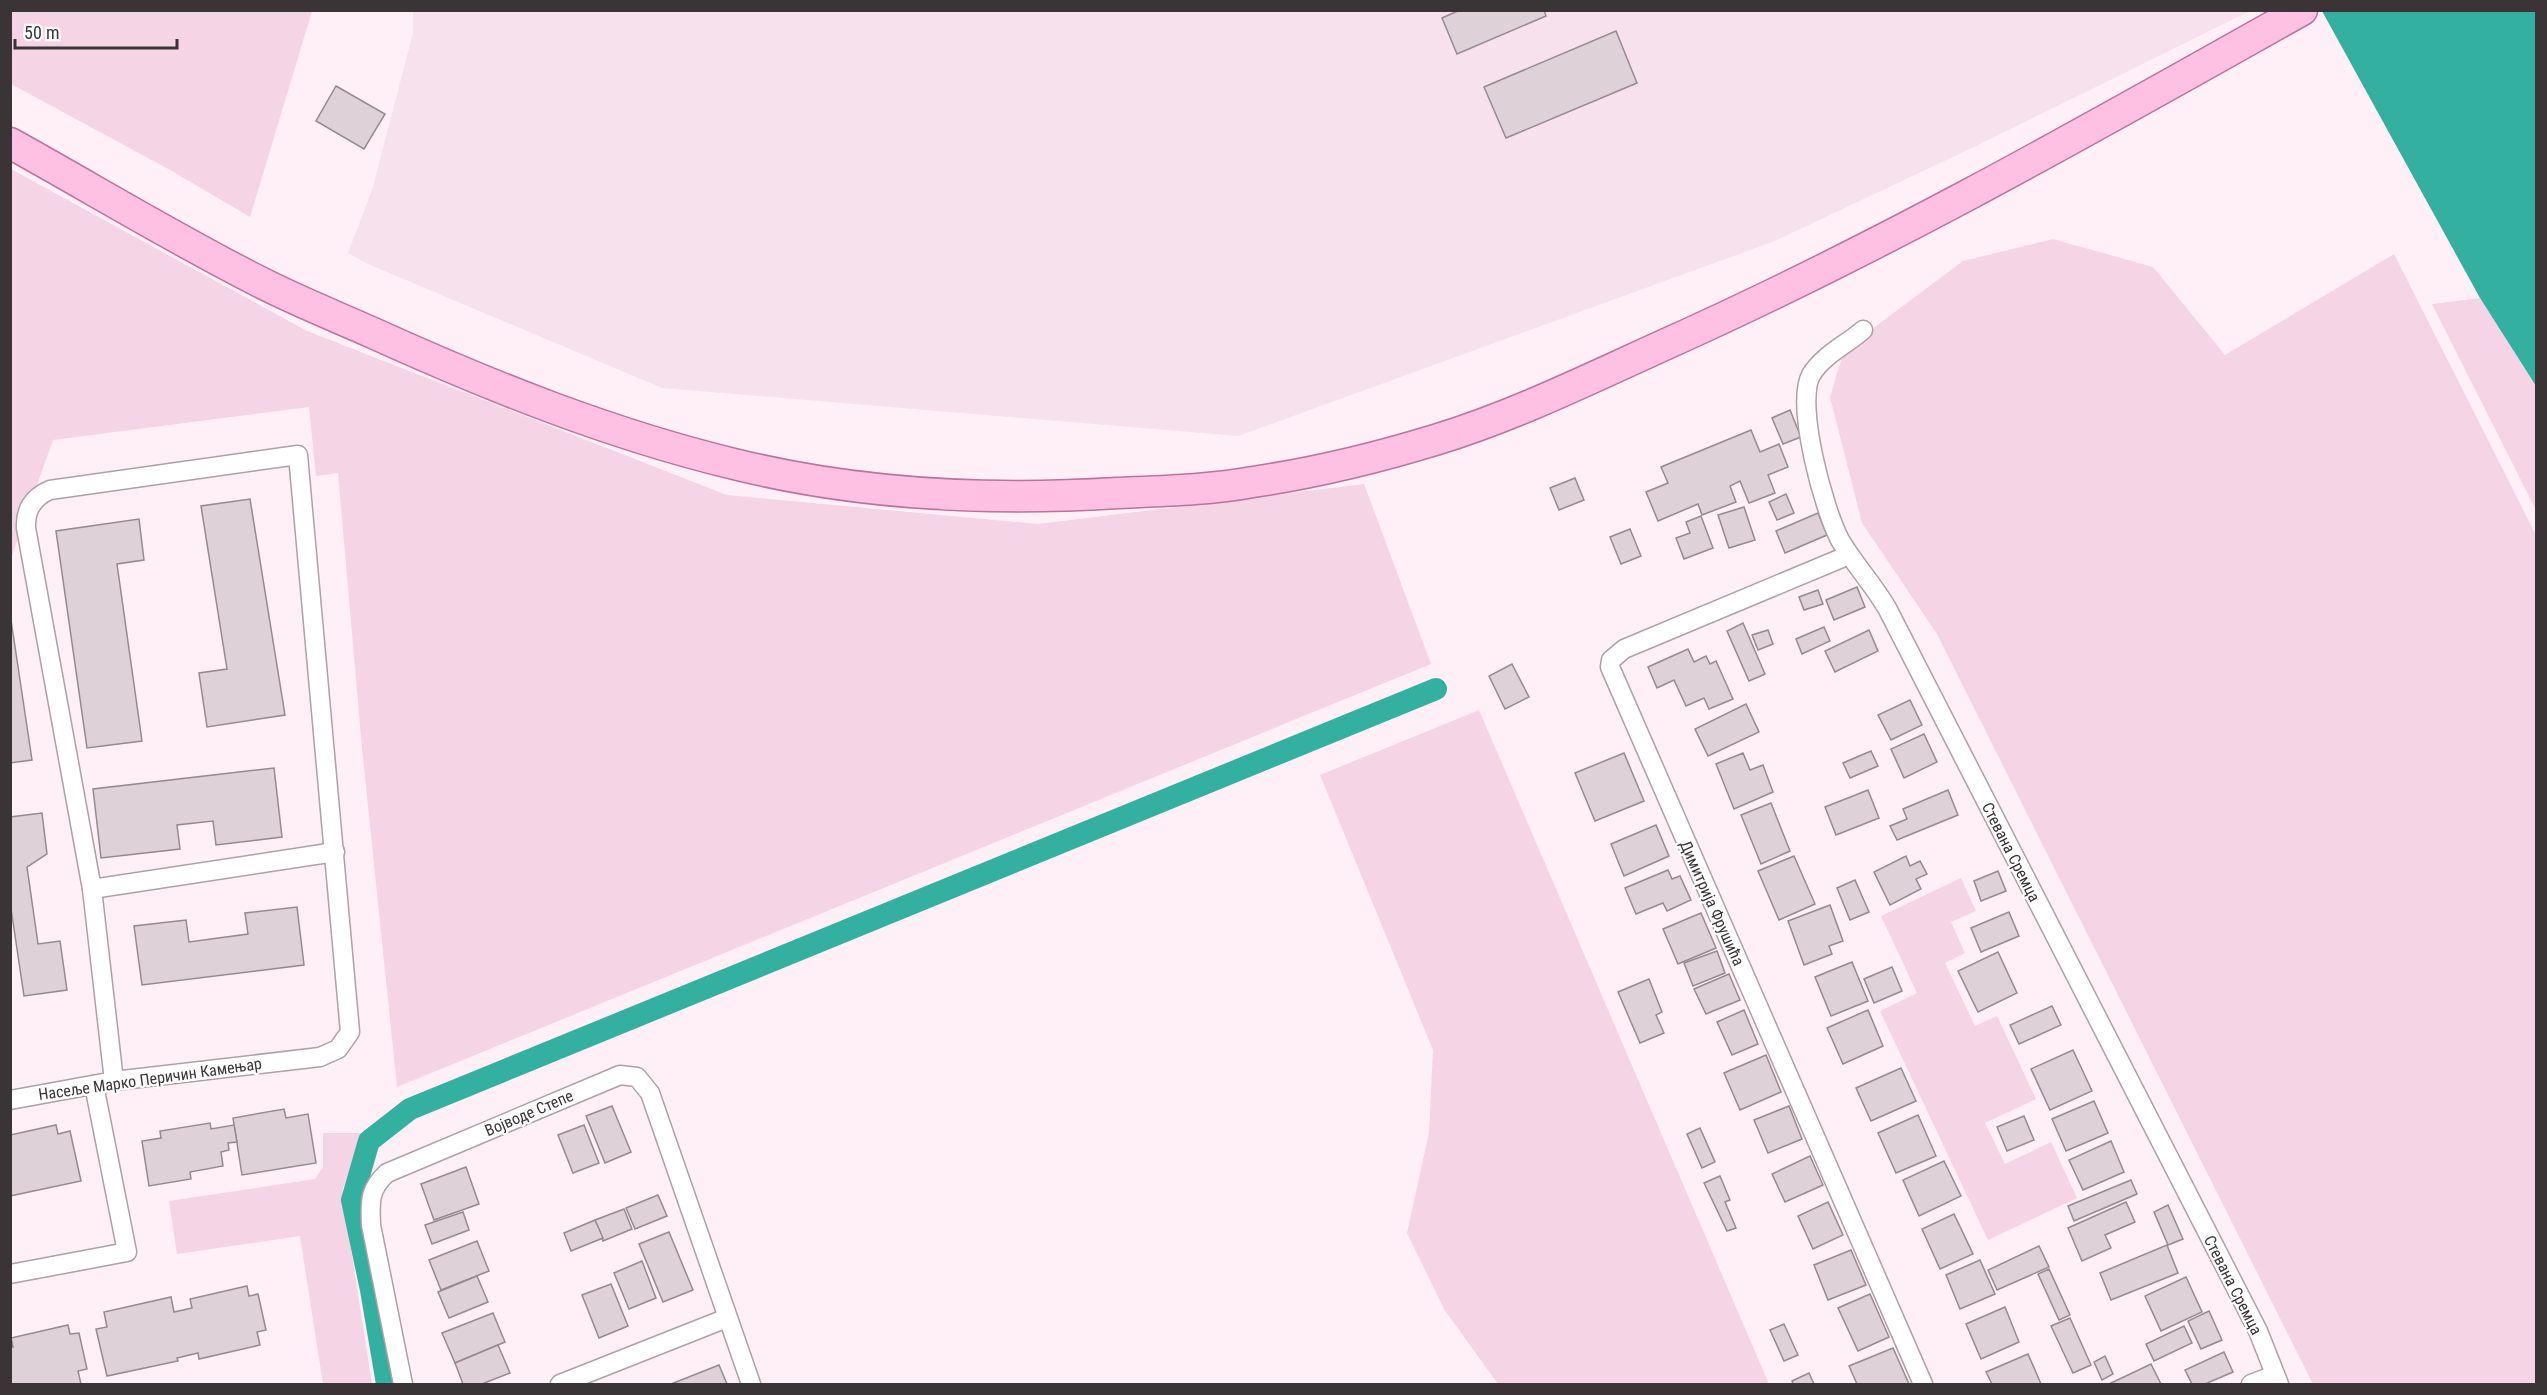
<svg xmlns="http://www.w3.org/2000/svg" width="2547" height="1395" font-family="'Roboto Condensed',sans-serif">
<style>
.built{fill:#f7e1ec}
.green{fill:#f5d4e5}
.water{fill:#34b0a1}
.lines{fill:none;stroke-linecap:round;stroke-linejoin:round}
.canal{stroke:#34b0a1;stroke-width:22}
.building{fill:#dfd1d8;stroke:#968990;stroke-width:1.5}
.minor-casing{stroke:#ada0a6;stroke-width:21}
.primary-casing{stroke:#b9749a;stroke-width:33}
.minor{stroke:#fff;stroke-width:18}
.primary{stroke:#fec0e3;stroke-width:30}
.labels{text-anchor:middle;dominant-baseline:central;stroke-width:4.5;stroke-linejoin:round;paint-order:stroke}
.street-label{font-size:16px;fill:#3a3437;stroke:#fff}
</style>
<rect width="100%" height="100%" fill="#fff0f8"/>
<polygon class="built" points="413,11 2250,11 1978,145 1775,241 1238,436 662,388 368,264 348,253 372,190 413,33"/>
<g class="green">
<polygon points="10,11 312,11 250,217 172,171 11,84"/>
<polygon points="11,169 307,331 727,495 1038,524 1364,484 1431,664 397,1087 362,748 338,473 316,476 309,407 53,440 11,558"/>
<polygon points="2053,239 2153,267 2225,355 2394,254 2536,535 2536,1384 2313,1384 1937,634 1862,523 1830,397 1844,350 1963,261"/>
<polygon points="2480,298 2536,386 2536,510 2432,304"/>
<polygon points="1479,710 1769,1384 1498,1384 1444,1309 1407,1233 1429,1133 1433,1050 1320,775"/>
<polygon points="1961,878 1976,911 1951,922 1965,953 1945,963 1975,1026 1997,1016 2036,1099 1985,1123 2005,1164 2051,1142 2077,1198 1988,1240 1880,1011 1917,993 1881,916"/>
<polygon points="323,1133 363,1133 342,1191 372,1384 323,1384 300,1236 177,1254 169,1201 315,1179 323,1167"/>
</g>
<polygon class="water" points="2322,11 2536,11 2536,386 2480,298"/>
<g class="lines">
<polyline class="canal" points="387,1384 371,1290 352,1200 369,1141 410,1109 1436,689"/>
</g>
<g class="building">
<polygon points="1460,10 1544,10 1546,16 1457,54 1442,18"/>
<polygon points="1616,31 1637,83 1506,138 1484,87"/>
<polygon points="336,86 385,114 364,149 316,121"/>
<polygon points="1790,410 1801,437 1783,444 1772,418"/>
<polygon points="1751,430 1760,452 1779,444 1788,467 1768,475 1775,493 1749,503 1740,481 1730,486 1736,502 1702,515 1698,504 1658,521 1646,492 1668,483 1661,467"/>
<polygon points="1575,478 1584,500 1559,510 1550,488"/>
<polygon points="1786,494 1794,513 1777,520 1769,502"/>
<polygon points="250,499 285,715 207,727 199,673 227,669 201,506"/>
<polygon points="1744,507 1755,540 1729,548 1718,515"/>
<polygon points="1818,513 1827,535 1785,553 1776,531"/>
<polygon points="1701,516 1713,548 1684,559 1676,538 1690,533 1686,522"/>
<polygon points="139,519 144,560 117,564 142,741 87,748 56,531"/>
<polygon points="1630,529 1641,556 1621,564 1610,537"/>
<polygon points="1857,587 1865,607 1834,620 1826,600"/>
<polygon points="1818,590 1823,604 1804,610 1799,597"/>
<polygon points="11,620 32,760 10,763 10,621"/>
<polygon points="1743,623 1765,674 1749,681 1727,631"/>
<polygon points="1824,627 1830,641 1802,654 1796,639"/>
<polygon points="1768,630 1773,644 1758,650 1752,635"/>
<polygon points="1869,630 1878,651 1835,672 1825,651"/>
<polygon points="1688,649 1694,662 1706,656 1710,664 1716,661 1733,699 1709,709 1704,698 1686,706 1674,680 1657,688 1648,667"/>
<polygon points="1512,664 1529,697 1505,709 1489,676"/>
<polygon points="1910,700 1922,725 1891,740 1878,715"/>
<polygon points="1746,704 1759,732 1708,756 1695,729"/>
<polygon points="1924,734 1937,762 1904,778 1891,749"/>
<polygon points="1871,751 1878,766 1850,778 1843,763"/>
<polygon points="1624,753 1644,801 1595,821 1575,773"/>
<polygon points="1743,753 1750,770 1763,765 1773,792 1734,809 1716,764"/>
<polygon points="274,768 282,837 216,845 213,821 177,825 180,849 101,858 93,789"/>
<polygon points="1868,790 1879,818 1836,835 1825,807"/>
<polygon points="1948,790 1958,815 1897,840 1890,826 1907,819 1903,809"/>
<polygon points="1771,803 1790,851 1761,864 1741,815"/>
<polygon points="42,813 47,854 27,867 38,944 60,941 67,990 24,996 10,902 10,817"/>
<polygon points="1656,825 1669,856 1624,876 1611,844"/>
<polygon points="1794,856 1815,904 1779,920 1758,871"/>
<polygon points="1906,856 1910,866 1920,861 1927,874 1916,879 1921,889 1890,905 1874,872"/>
<polygon points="1668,870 1672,879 1680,876 1691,900 1667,911 1663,903 1636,914 1625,888"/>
<polygon points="1998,871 2006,891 1981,901 1974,881"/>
<polygon points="1855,880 1869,912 1850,920 1837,888"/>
<polygon points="1830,905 1843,941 1829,946 1832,954 1804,965 1788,921"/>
<polygon points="297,907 304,965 142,985 134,926 186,920 189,942 248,934 245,913"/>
<polygon points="2009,912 2019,936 1981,952 1971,928"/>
<polygon points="1701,913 1716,948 1678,964 1663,929"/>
<polygon points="1717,951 1725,973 1693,986 1684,963"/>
<polygon points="1998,952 2017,993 1978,1012 1958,971"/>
<polygon points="1852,962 1868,1001 1831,1016 1815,977"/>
<polygon points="1892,967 1902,991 1874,1003 1864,979"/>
<polygon points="1729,974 1740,1000 1706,1014 1694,989"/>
<polygon points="1649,979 1662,1012 1656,1015 1664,1033 1640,1043 1618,992"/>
<polygon points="2052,1006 2061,1025 2019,1044 2010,1025"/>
<polygon points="1744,1010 1758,1044 1732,1055 1717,1022"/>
<polygon points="1868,1010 1883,1046 1843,1064 1827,1028"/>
<polygon points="2073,1050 2092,1091 2050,1110 2031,1069"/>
<polygon points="1766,1055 1781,1092 1740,1110 1724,1073"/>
<polygon points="1901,1068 1916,1101 1871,1121 1856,1088"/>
<polygon points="2094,1101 2108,1133 2066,1151 2052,1119"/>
<polygon points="612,1106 631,1152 605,1163 586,1116"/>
<polygon points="1789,1106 1802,1139 1768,1153 1754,1120"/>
<polygon points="284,1109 286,1118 308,1114 316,1163 242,1175 233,1118"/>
<polygon points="1918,1115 1936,1156 1896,1173 1878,1133"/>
<polygon points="2024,1116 2034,1140 2007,1151 1997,1127"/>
<polygon points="210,1123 211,1129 234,1125 237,1142 228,1143 229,1150 221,1152 223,1166 190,1172 191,1179 149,1186 142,1141 161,1138 160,1131"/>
<polygon points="56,1125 58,1134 70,1131 81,1181 10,1196 10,1135"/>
<polygon points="584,1125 599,1163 573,1173 558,1135"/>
<polygon points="1700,1128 1715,1162 1702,1168 1687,1134"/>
<polygon points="2111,1141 2124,1172 2083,1190 2069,1160"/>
<polygon points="1810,1156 1823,1185 1785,1202 1772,1174"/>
<polygon points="1944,1161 1961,1196 1919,1216 1903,1180"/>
<polygon points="466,1167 479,1204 434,1220 421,1184"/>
<polygon points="1720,1176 1730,1200 1725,1202 1736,1228 1727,1231 1704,1183"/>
<polygon points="2131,1180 2137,1194 2074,1221 2068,1206"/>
<polygon points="658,1195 667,1216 635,1229 626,1208"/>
<polygon points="1828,1202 1843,1235 1813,1249 1798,1216"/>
<polygon points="2126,1202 2135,1222 2105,1235 2111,1248 2082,1261 2068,1228"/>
<polygon points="2168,1205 2183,1239 2168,1245 2154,1212"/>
<polygon points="624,1209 632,1229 603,1241 595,1220"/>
<polygon points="463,1212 469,1230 432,1244 425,1225"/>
<polygon points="1954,1214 1973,1254 1940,1269 1922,1229"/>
<polygon points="595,1220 603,1238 571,1251 564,1233"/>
<polygon points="669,1232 693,1290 663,1302 639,1244"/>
<polygon points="477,1241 489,1271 441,1290 429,1260"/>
<polygon points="2167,1245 2178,1273 2111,1300 2100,1273"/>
<polygon points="2039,1246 2049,1267 1997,1290 1988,1270"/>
<polygon points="1851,1250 1866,1285 1828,1300 1814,1265"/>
<polygon points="1980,1260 1995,1294 1960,1309 1946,1275"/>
<polygon points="642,1261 656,1298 629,1309 614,1273"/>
<polygon points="2049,1269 2070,1315 2059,1320 2038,1274"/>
<polygon points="477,1276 488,1302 449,1318 438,1292"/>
<polygon points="2186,1277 2202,1312 2161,1331 2145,1296"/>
<polygon points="611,1284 628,1326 599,1338 582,1295"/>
<polygon points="247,1286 249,1296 258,1294 266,1330 257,1332 260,1345 199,1359 198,1353 177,1358 178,1361 107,1376 96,1329 107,1327 104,1312 171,1297 174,1312 192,1308 190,1299"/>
<polygon points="1870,1294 1889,1337 1858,1351 1838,1308"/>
<polygon points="2005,1307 2019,1342 1981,1359 1966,1324"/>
<polygon points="2209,1311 2222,1340 2201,1349 2188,1321"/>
<polygon points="493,1313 505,1342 455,1363 442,1333"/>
<polygon points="2070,1318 2091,1365 2073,1373 2051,1326"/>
<polygon points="1784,1324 1798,1355 1784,1361 1770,1330"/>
<polygon points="68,1325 70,1334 79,1333 87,1369 78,1371 81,1384 10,1384 10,1347 13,1347 11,1338"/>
<polygon points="2184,1326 2192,1343 2154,1361 2146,1344"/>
<polygon points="498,1345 510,1373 482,1384 463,1384 455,1363"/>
<polygon points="1893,1348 1909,1384 1857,1384 1849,1366"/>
<polygon points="2224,1352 2233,1372 2205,1384 2192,1384 2185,1370"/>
<polygon points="2028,1354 2041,1384 1992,1384 1986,1372"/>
<polygon points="2105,1356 2113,1374 2102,1380 2094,1362"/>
<polygon points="2151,1364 2161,1384 2109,1384"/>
<polygon points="719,1365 727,1384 671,1384"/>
<polygon points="1809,1373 1814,1384 1793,1384 1792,1381"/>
</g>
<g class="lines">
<g class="minor-casing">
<g id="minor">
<path d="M1863 330C1846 345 1823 355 1811 375 1795 405 1824 510 1840 540 1854 564 1873 584 1887 608L2258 1331 2279 1384"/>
<polyline points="1849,555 1624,649 1611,660 1610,667 1923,1384"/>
<polyline points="92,889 335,852"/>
<path d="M10 1100 114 1081 320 1057 338 1049 350 1032 298 455 50 490C33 497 25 510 26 528L92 889 114 1081"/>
<polyline points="10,1274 127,1252 94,1085"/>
<path d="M403 1384 371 1225C370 1202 369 1189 387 1173L620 1075 637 1077 650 1093 751 1384"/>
<polyline points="560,1384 727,1318"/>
<polyline points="2251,1384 2275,1375"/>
</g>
</g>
<g class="primary-casing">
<path id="primary" d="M10 143C93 189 175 239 260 282 297 301 335 316 373 333 490 386 610 434 734 464 859 495 989 501 1117 493 1162 491 1209 490 1253 482 1314 473 1376 458 1435 440 1514 416 1589 379 1664 345 1883 247 2092 128 2302 10"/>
</g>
<use href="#minor" class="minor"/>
<use href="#primary" class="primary"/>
</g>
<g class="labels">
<g class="street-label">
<text transform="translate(2011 852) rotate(63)">Стевана Сремца</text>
<text transform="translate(1712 903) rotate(66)">Димитрија Фрушића</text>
<text transform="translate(150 1079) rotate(-8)">Насеље Марко Перичин Камењар</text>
<text transform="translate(529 1113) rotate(-23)">Војводе Степе</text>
<text transform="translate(2233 1285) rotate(63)">Стевана Сремца</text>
</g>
</g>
<rect width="2547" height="1395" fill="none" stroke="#3a3437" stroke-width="24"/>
<path d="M15 39v9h162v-9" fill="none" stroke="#3a3437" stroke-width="3"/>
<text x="24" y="39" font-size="18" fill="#3a3437" stroke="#ffffff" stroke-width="4.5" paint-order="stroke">50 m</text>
</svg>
